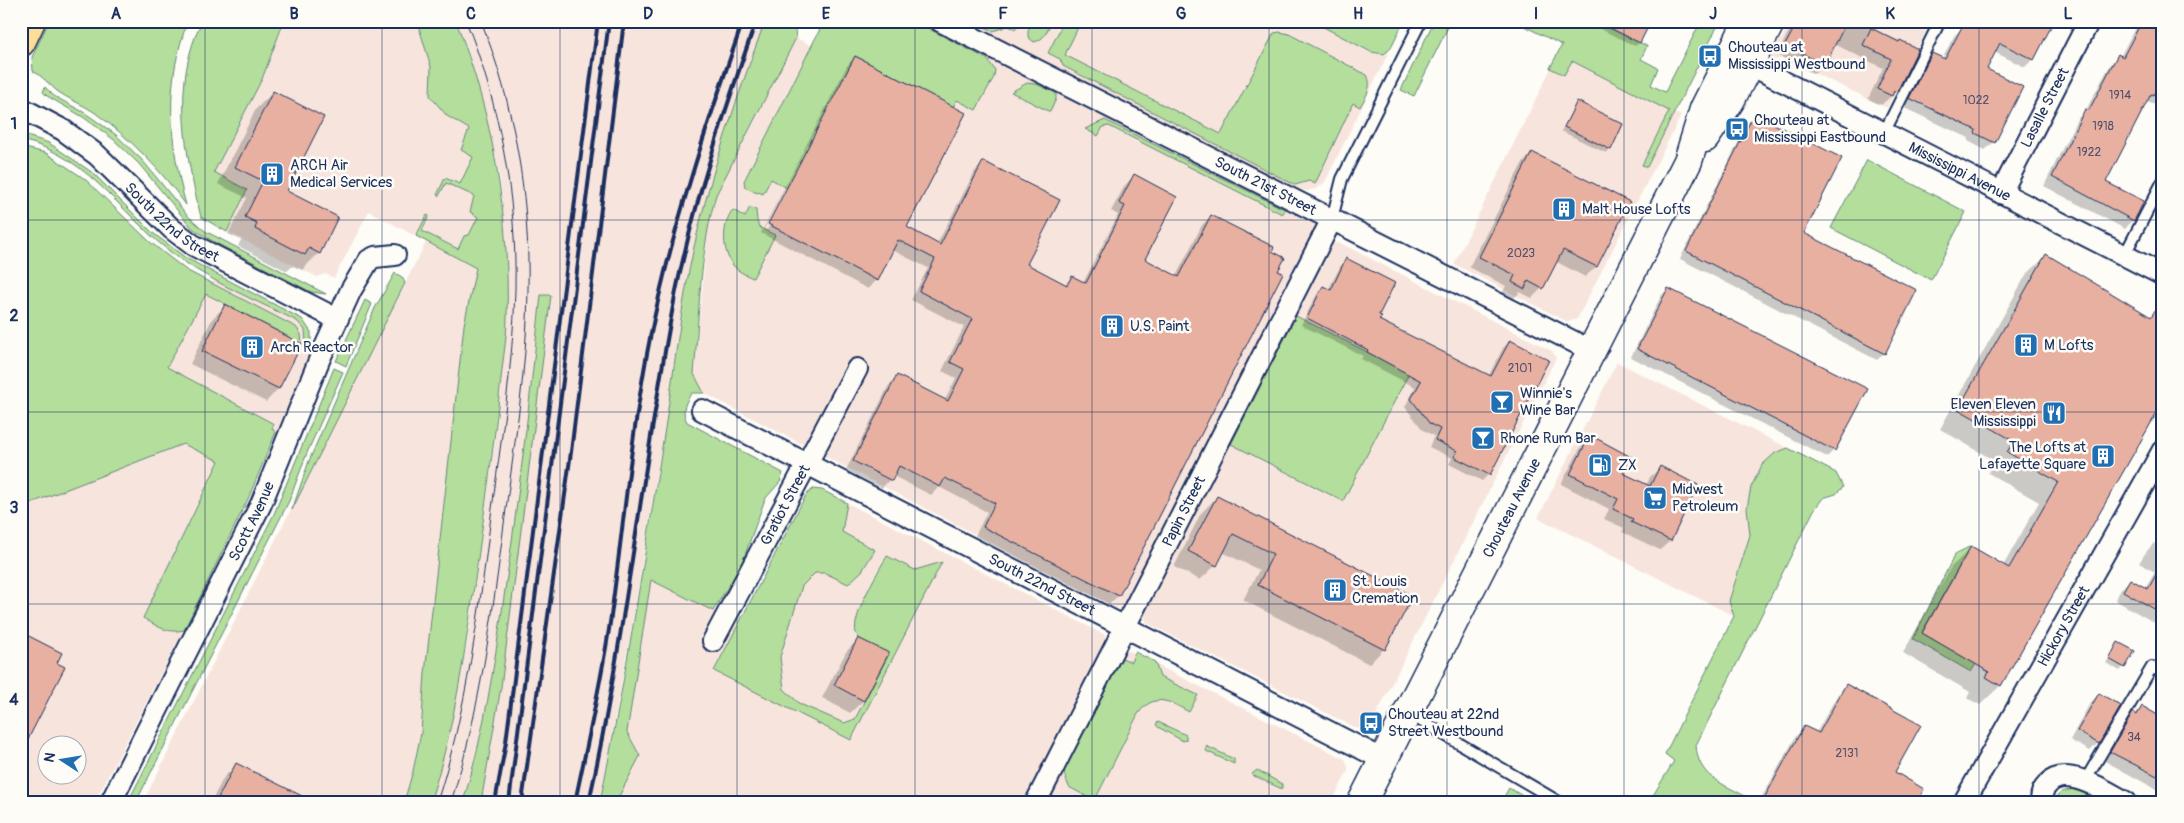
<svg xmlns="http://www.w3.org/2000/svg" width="2184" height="823" font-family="Pangolin,sans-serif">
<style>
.built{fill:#f7e5dd;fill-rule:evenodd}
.green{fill:#b3de9b;stroke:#67867c}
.shadow{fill:#0003;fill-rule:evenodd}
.building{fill:#e8b0a0;stroke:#1b2f5e}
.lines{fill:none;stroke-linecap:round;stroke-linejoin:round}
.service-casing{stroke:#1b2f5e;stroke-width:14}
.minor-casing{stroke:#1b2f5e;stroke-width:24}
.secondary-casing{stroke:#1b2f5e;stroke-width:31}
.motorway-casing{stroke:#1b2f5e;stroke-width:31}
.service{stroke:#fdfcf7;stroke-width:10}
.minor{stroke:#fdfcf7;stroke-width:20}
.secondary{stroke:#fdfcf7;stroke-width:28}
.motorway{stroke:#fdde96;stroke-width:28}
.tram{stroke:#1b2f5e;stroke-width:1}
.rail{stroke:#1b2f5e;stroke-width:4}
.grid{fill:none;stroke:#1b2f5e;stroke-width:1;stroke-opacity:0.55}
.labels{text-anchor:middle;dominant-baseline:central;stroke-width:5;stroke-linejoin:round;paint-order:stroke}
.number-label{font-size:12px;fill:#4e4f6e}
.poi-label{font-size:15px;fill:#1b2f5e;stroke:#fdfcf7;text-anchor:start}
.street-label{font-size:15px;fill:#1b2f5e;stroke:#fdfcf7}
.neatline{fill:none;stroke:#1b2f5e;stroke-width:2}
.grid-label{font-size:16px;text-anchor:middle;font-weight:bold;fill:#1b2f5e}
</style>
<rect width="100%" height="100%" fill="#fdfcf7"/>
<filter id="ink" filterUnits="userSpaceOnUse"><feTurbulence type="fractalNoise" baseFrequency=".02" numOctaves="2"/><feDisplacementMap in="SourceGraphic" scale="10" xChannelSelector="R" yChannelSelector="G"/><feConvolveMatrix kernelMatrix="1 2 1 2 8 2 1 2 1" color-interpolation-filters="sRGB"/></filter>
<g filter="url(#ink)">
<g class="built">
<polygon points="284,21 417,21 431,67 430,96 447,116 469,129 489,216 421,732 413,771 404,802 143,802 426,242 369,211 334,278 326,274 317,277 227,232 247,190 214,173 262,79"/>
<polygon points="456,21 765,21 723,146 694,246 683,301 666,421 630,636 600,802 481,802 501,687 550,295 541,296 514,535 492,682 474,766 463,802 430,802 451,721 468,639 498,418 507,319 507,255 500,177 480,94 469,53"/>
<polygon points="824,21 914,21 1314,224 1315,229 1126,603 1121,607 1116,608 704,393 694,374 707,239 710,216 716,195 796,38 812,46"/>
<polygon points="964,21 1404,21 1325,182 1318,188 1307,191 1293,188"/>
<polygon points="1790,21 1931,21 1887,108 1783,58 1774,60 1769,57 1769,53 1774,42 1781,40"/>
<polygon points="1558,54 1681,116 1577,319 1568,322 1454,264"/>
<polygon points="1333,243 1342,244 1552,351 1556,358 1368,731 1356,728 1147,623 1144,616"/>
<path d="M217 274 302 319 311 332 310 353 248 499 178 641 95 802H21V492L124 448ZM48 746H78V776H48Z"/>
<polygon points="1617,362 1788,448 1775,453 1747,508 1750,535 1729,601 1734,616 1538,518"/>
<polygon points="813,489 822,490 1105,635 1106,643 1025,802 616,802 639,756 627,732 651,580 739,623 806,495"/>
<polygon points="1129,651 1345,759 1348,767 1348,771 1332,802 1048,802 1121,659 1125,653"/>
</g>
<g class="green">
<path d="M49 21H188C164 82 169 142 186 205 160 169 130 138 94 112 82 104 68 99 57 91 49 84 43 77 33 71L32 57Z"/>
<path d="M202 21H284L262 79 214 172 247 190 227 232 201 217C185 153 171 83 202 21Z"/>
<path d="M417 21H456C493 115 510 217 507 318 507 335 504 352 502 370 496 431 487 491 479 552 467 636 457 721 430 802H404L413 771 421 733 425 673 464 325 476 268 416 236 427 215 429 216 422 231 458 249 464 236 469 235 478 217 470 212 474 196 446 183 439 196 437 195 445 178 460 184 473 157 461 150 469 129 447 116 430 96 431 67Z"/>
<path d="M765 21H794L796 38 716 195C700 250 699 316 694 374L704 393H692C685 402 681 411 687 422L783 473 780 482 765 499 741 566 713 611 651 580 627 732 640 756 616 802H600C626 676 646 549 666 422 675 364 681 305 694 247 711 171 738 95 765 21Z"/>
<polygon points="824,21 914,21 987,59 995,70 994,77 976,110 957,100 953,107 855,56 787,188 771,179 763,194 758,192 757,193 745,187 744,181"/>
<polygon points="982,21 1020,21 1016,29 1008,26 993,31 980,25"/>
<path d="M1033 21H1052C1047 30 1045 40 1034 42L1028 37V30Z"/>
<path d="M1064 21H1081L1065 55 1221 134 1274 33 1280 32 1289 34 1367 75C1373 87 1366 96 1360 107L1353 103 1315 184 1309 181 1295 185 1063 66 1060 59 1048 53Z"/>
<polygon points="1312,21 1404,21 1390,49 1384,54 1371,52"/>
<polygon points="1434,21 1451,21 1414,96 1401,90"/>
<polygon points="1514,21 1602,21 1601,24 1647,46 1641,59 1658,68 1651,85 1665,92 1701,21 1720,21 1647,167 1642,165 1669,111 1572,61 1564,75 1550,68 1562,45"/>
<polygon points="1027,83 1036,84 1056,93 1056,99 1050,112 1011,92"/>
<polygon points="45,87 54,96 85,113 115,134 143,161 187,215 205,231 326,294 311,292 214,242 192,228 139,164 113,139 83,117 47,96 43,92"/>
<polygon points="1105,120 1284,209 1285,211 1282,214 1109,126 1103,127 1098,136 1085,129"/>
<path d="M21 134 49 143 93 173 153 233 186 258 302 319 311 332V348L306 344 305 330 297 321C259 302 218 285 183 261 125 223 93 156 21 140Z"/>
<path d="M21 147 46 153 85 179 150 242 186 270 296 327 301 334 302 344 206 294 167 367 274 424 272 429 276 432 248 499 184 630C167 634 157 626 143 618L219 461 183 444 21 507Z"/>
<polygon points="1867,160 1966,212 1931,280 1831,228"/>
<path d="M750 207 756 210C758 229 756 226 775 235L753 278C746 275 738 272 733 265 722 251 722 227 731 212L733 210 745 217Z"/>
<polygon points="395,273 402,277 405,283 292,510 309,461 375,308"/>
<path d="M541 295H551L501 687 481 802H463C484 735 494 666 504 597 519 497 530 396 541 295Z"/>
<polygon points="365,300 372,304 346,366 336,361"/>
<polygon points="1296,316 1409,373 1343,501 1231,444"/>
<polygon points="334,368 343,372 307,453 289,501 136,802 128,802 274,514"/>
<path d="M1788 448 1836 473 1843 487 1836 494 1823 498 1814 510 1696 745C1698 777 1720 782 1745 796L1742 802H1649L1674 761 1665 754 1734 616 1729 601 1750 535 1747 508 1751 487 1762 465 1775 453Z"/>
<path d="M813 489 822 490 847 503 842 532 875 550 862 571 848 584 825 573H815L802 586 780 657 784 689 800 704 844 723 855 719 889 654C880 649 864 644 858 637 846 624 879 570 887 556L915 570 942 562 851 740 714 671 806 495Z"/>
<polygon points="1971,546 1922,632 1976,664 1971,672 1913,639 1955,554"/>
<path d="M1135 652 1155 662 1160 677 1198 695 1189 712C1169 701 1154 692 1138 714L1096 798 1091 799 1069 787 1064 774 1065 768 1121 659 1122 658 1131 662Z"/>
<polygon points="1158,722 1186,735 1186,740 1183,741 1158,727 1156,725"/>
<polygon points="1206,746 1234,759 1234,764 1206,751"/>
<polygon points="1257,770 1282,784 1282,789 1254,776 1252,774"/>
<polygon points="1509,788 1533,802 1501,802"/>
<path d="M2073 789H2083L2111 802H2056C2056 792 2065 791 2073 789Z"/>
</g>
<g class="shadow">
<polygon points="1601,21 1639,43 1635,46 1598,28"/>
<polygon points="1794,21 1879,21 1875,30 1917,49 1896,92 1881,105 1868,99 1883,68 1834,44 1824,64 1814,74 1777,55"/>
<polygon points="1990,21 2033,59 2025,67 1994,52 1985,69 1994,142 1985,150 1968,141 1969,138 1902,107 1924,62 1932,54 1942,59 1954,36 1962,28"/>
<polygon points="2136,21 2163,21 2163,109 2146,100 2104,182 2133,220 2125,229 2044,186 2077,119 2086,110 2110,65 2118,56 2120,57 2138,22"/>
<path d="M855 57 906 228 937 244 975 171 984 163 1025 265 1064 285 1072 277 1083 283 1118 215 1111 211 1125 185 1134 176 1144 260 1176 276 1202 225 1211 216 1270 252 1276 271 1281 274 1118 596 1109 604 975 536 987 512 939 487 931 495 893 476 882 488 846 470 889 385 898 376 945 400 956 378 942 371 964 327 911 300 928 268 892 250 877 280 868 289 761 233 847 66ZM849 66H851L767 230 764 229Z"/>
<polygon points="273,92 285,191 319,253 302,270 293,266 287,271 238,246 241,240 228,234 247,198 218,184 256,109"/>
<polygon points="1577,103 1610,149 1606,153 1561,131"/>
<polygon points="1755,116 1802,234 1884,353 1877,360 1680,259 1748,123"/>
<polygon points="1532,153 1628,202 1596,267 1585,277 1555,261 1542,288 1532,298 1520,292 1513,299 1502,293 1506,286 1469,267 1522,164"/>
<polygon points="2046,256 2150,318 2163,399 2000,686 1980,705 1967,698 1970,692 1903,653 1951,567 1971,548 2003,566 2039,502 1988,473 1995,461 1940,429 2026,275"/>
<polygon points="1346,260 1378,321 1488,377 1503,348 1510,341 1489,474 1482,481 1449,464 1452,458 1429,447 1434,436 1423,430 1405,407 1415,387 1361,359 1363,356 1301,325 1317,294 1323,287 1328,290 1340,267"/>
<polygon points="1668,289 1834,450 1827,457 1631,357 1661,296"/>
<polygon points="225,306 278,389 266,402 190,364 212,319"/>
<polygon points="1590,437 1621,473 1646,486 1650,477 1660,468 1697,485 1670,541 1660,550 1622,532 1624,528 1604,519 1609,509 1561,484 1581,447"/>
<polygon points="1217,497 1384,649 1369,664 1243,600 1259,570 1222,552 1216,565 1200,580 1174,567 1201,513"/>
<polygon points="2154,543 2163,548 2162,627 2115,600 2121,589 2130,580 2145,589 2155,572 2139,563 2146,552"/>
<polygon points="858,639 887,654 863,701 850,713 822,698 846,652"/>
<polygon points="2119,643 2133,652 2120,671 2106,663"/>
<polygon points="1847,685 1893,773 1915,802 1759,802 1796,736 1805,727 1816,733 1838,694"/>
<polygon points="2099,694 2098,743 2090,751 2070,740 2090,703"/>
<polygon points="2142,708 2163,719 2163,793 2103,760 2125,722"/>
<polygon points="236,765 303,802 211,802 224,777"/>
</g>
<g class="building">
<polygon points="1596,21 1651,21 1640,43"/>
<polygon points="1798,21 1847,21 1825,65 1785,45"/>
<polygon points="1965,21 2054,21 2034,60 2000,43 1987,69 2023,87 1995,143 1975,133 1976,130 1909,98 1932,53 1945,59"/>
<polygon points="2142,21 2163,21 2163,96 2155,92 2153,95 2151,94 2106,182 2144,201 2134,221 2052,177 2085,109 2089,110 2118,54 2123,57"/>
<polygon points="1871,28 1899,42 1900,40 1918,49 1897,92 1894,91 1892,96 1877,89 1891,59 1863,45"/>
<polygon points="855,56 966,113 907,227 940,245 983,161 1060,200 1027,264 1067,285 1072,276 1086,283 1125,206 1119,203 1134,174 1177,197 1145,259 1179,277 1211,215 1274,247 1272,251 1285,258 1278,271 1283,273 1119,596 983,527 995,503 945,478 940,487 899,466 892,481 853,461 897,375 948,401 964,369 950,362 972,319 919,291 935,259 898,240 878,281 768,224"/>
<polygon points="273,91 324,117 287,191 338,217 320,254 309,248 305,255 255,229 257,223 245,217 263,181 235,167"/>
<polygon points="1577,101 1623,124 1611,150 1564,127"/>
<polygon points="1754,114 1842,158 1804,233 1917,290 1885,354 1686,251"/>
<polygon points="1532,152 1630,202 1597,267 1563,250 1543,289 1528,281 1525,289 1512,282 1515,275 1479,257"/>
<polygon points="2046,254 2151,317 2163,297 2163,402 2001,686 1986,677 1989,672 1922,633 1971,546 2009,568 2058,482 2007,452 2014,441 1958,409"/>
<polygon points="1346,258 1395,283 1379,315 1382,316 1379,320 1491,376 1510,340 1549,360 1490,475 1454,457 1457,451 1435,440 1440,429 1430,424 1411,399 1421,381 1367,352 1368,350 1307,318 1323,286 1331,290"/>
<polygon points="1668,288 1868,389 1835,451 1637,349"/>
<polygon points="225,304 302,344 279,389 202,351"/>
<polygon points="1590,435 1631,457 1623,473 1650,486 1660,466 1698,485 1671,541 1631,522 1633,519 1613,509 1618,499 1570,474"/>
<polygon points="1217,496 1413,596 1385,650 1258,585 1273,554 1233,534 1217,566 1188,551"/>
<polygon points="2163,562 2163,614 2123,591 2130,579 2148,589"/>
<polygon points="21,632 62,653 57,663 65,667 21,753"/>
<polygon points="858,638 889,653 864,701 834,685"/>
<polygon points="2118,642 2135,651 2125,668 2109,659"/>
<polygon points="1846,684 1921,725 1895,772 1924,789 1917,802 1762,802 1804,726 1819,733"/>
<polygon points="2099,693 2121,706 2099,744 2077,731"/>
<polygon points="2142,706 2163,718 2163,779 2110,752 2133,712 2137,715"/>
<polygon points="236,763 314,802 216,802"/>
</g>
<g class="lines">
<g class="service-casing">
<g id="service">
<polyline points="1884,133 1940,21"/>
<polyline points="1332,219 1342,179 1421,21"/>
<polyline points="2124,256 2163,181"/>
<polyline points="1409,714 1559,802"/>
<polyline points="2085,781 2152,667 2163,673"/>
</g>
</g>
<g class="minor-casing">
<g id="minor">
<path id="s1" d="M940 21 1592 351"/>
<path id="s2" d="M1737 58 2163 275"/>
<path id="s3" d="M21 108 63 130 97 155 172 229 193 245 337 319"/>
<path id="s4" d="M2001 193 2089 21"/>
<path id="s5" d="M702 410 1384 760"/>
<path id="s6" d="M713 641 857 369"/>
<path id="s7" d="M111 802 261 504 320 358 351 290 369 260 375 257 395 255"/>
<path id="s8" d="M1036 802 1332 219"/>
<path id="s9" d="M1964 802 2163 450"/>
<path d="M2042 802C2040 795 2043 789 2048 784 2065 764 2108 792 2126 802"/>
</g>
</g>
<g class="secondary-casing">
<g id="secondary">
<polyline points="1705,138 1730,101 1771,21"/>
<path id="s10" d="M1362 802 1688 161 1704 109 1748 21"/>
</g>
</g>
<g class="motorway-casing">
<polyline id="motorway" points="21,42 31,21"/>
</g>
<use href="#service" class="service"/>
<use href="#minor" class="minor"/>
<use href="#secondary" class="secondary"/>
<use href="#motorway" class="motorway"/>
<g class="tram">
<path d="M437 802C467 709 479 613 491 516 501 441 513 366 515 290 517 200 500 105 466 21"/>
<path d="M451 802C480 712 492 618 504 524 514 447 527 368 528 290 530 200 515 105 481 21"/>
</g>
<g class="rail">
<polyline points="495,802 506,742 598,21"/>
<polyline points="509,802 609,21"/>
<polyline points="522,802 571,452 624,21"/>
<path d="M575 802C588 740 602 679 611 616 624 522 632 427 651 333 673 226 707 124 743 21"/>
<path d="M589 802C626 633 643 460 676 291 695 199 725 110 756 21"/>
</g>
</g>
</g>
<path class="grid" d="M205 21V802M382 21V802M560 21V802M737 21V802M915 21V802M1092 21V802M1269 21V802M1447 21V802M1624 21V802M1802 21V802M1979 21V802M21 220H2163M21 412H2163M21 604H2163"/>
<defs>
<g id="bus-square" transform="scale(1.25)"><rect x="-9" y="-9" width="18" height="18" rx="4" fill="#1f6fb2" stroke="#fdfcf7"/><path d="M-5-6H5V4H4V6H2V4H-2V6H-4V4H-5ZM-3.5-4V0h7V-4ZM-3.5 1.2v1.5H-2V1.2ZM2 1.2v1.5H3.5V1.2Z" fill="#fff"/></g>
<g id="building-square" transform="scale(1.25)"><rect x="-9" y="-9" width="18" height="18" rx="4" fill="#1f6fb2" stroke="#fdfcf7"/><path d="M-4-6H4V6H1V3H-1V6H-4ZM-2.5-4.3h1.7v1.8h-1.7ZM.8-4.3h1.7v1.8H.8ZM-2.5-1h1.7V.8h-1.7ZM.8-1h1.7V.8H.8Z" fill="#fff"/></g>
<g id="bar-square" transform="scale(1.25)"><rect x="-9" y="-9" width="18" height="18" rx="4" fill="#1f6fb2" stroke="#fdfcf7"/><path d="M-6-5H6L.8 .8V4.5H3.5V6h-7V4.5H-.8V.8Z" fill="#fff"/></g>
<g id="restaurant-square" transform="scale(1.25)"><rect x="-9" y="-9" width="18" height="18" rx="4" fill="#1f6fb2" stroke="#fdfcf7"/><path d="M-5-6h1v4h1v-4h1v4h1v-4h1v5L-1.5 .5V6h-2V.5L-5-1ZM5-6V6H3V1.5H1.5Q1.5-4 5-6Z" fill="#fff"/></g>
<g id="fuel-square" transform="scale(1.25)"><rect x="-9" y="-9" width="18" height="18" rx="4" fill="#1f6fb2" stroke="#fdfcf7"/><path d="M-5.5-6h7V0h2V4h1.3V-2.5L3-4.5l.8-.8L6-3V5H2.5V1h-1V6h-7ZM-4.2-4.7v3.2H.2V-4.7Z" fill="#fff"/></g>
<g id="supermarket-square" transform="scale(1.25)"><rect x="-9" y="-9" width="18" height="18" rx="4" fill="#1f6fb2" stroke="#fdfcf7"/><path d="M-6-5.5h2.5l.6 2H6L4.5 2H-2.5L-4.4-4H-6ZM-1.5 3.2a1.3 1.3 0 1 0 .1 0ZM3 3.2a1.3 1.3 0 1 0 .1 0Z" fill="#fff"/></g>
</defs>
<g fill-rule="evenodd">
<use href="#bus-square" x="1710" y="56"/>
<use href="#bus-square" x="1737" y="129"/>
<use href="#building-square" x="272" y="174"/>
<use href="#building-square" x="1564" y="209"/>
<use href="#building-square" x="1112" y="326"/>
<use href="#building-square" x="2026" y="345"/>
<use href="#building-square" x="252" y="347"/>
<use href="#bar-square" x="1502" y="402"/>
<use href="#restaurant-square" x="2054" y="413"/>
<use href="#bar-square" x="1483" y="438"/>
<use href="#building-square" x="2103" y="456"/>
<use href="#fuel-square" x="1600" y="465"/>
<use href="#supermarket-square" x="1655" y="498"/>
<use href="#building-square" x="1335" y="590"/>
<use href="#bus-square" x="1371" y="723"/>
</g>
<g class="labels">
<g class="number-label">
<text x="2120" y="95">1914</text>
<text x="1976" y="100">1022</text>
<text x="2103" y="126">1918</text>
<text x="2089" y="152">1922</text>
<text x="1521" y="253">2023</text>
<text x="1520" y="368">2101</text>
<text x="2134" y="737">34</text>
<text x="1847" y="753">2131</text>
</g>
<g class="poi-label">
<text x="1728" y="47">Chouteau at<tspan x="1728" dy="17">Mississippi Westbound</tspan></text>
<text x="1754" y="120">Chouteau at<tspan x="1754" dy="17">Mississippi Eastbound</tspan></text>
<text x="290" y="165">ARCH Air<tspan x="290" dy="17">Medical Services</tspan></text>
<text x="1582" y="209">Malt House Lofts</text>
<text x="1130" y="326">U.S. Paint</text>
<text x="2044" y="345">M Lofts</text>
<text x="270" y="347">Arch Reactor</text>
<text x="1520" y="393">Winnie's<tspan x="1520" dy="17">Wine Bar</tspan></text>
<text x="2036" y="404" text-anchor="end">Eleven Eleven<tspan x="2036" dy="17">Mississippi</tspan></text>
<text x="1500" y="438">Rhone Rum Bar</text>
<text x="2086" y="447" text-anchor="end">The Lofts at<tspan x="2086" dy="17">Lafayette Square</tspan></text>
<text x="1618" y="465">ZX</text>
<text x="1672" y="489">Midwest<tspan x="1672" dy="17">Petroleum</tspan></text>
<text x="1352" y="581">St. Louis<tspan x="1352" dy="17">Cremation</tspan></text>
<text x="1388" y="714">Chouteau at 22nd<tspan x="1388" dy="17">Street Westbound</tspan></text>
</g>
<g class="street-label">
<text stroke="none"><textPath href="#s4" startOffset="96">Lasalle Street</textPath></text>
<text stroke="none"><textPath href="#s2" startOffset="250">Mississippi Avenue</textPath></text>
<text stroke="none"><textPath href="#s1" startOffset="365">South 21st Street</textPath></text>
<text stroke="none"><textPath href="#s3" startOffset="191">South 22nd Street</textPath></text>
<text stroke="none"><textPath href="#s6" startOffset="154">Gratiot Street</textPath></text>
<text stroke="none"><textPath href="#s10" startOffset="330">Chouteau Avenue</textPath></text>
<text stroke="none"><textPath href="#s8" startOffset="326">Papin Street</textPath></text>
<text stroke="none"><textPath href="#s7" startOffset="314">Scott Avenue</textPath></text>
<text stroke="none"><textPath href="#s5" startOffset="382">South 22nd Street</textPath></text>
<text stroke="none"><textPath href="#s9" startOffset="202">Hickory Street</textPath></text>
</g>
</g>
<rect width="2184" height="823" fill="none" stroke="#fdfcf7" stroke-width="55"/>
<g transform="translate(62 760) rotate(282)"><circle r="24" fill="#fdfcf7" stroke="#a3aaba"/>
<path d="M0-4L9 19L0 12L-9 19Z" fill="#1f6fb2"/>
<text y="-8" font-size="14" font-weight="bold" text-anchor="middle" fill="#1b2f5e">N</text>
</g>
<rect x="28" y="28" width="2128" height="768" class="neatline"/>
<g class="grid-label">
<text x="116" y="19">A</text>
<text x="294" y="19">B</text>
<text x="471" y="19">C</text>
<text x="648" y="19">D</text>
<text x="826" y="19">E</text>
<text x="1003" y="19">F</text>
<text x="1181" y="19">G</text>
<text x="1358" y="19">H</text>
<text x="1536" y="19">I</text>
<text x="1713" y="19">J</text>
<text x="1890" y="19">K</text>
<text x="2068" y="19">L</text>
<text x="14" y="129">1</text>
<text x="14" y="321">2</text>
<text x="14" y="513">3</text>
<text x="14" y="705">4</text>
</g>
</svg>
